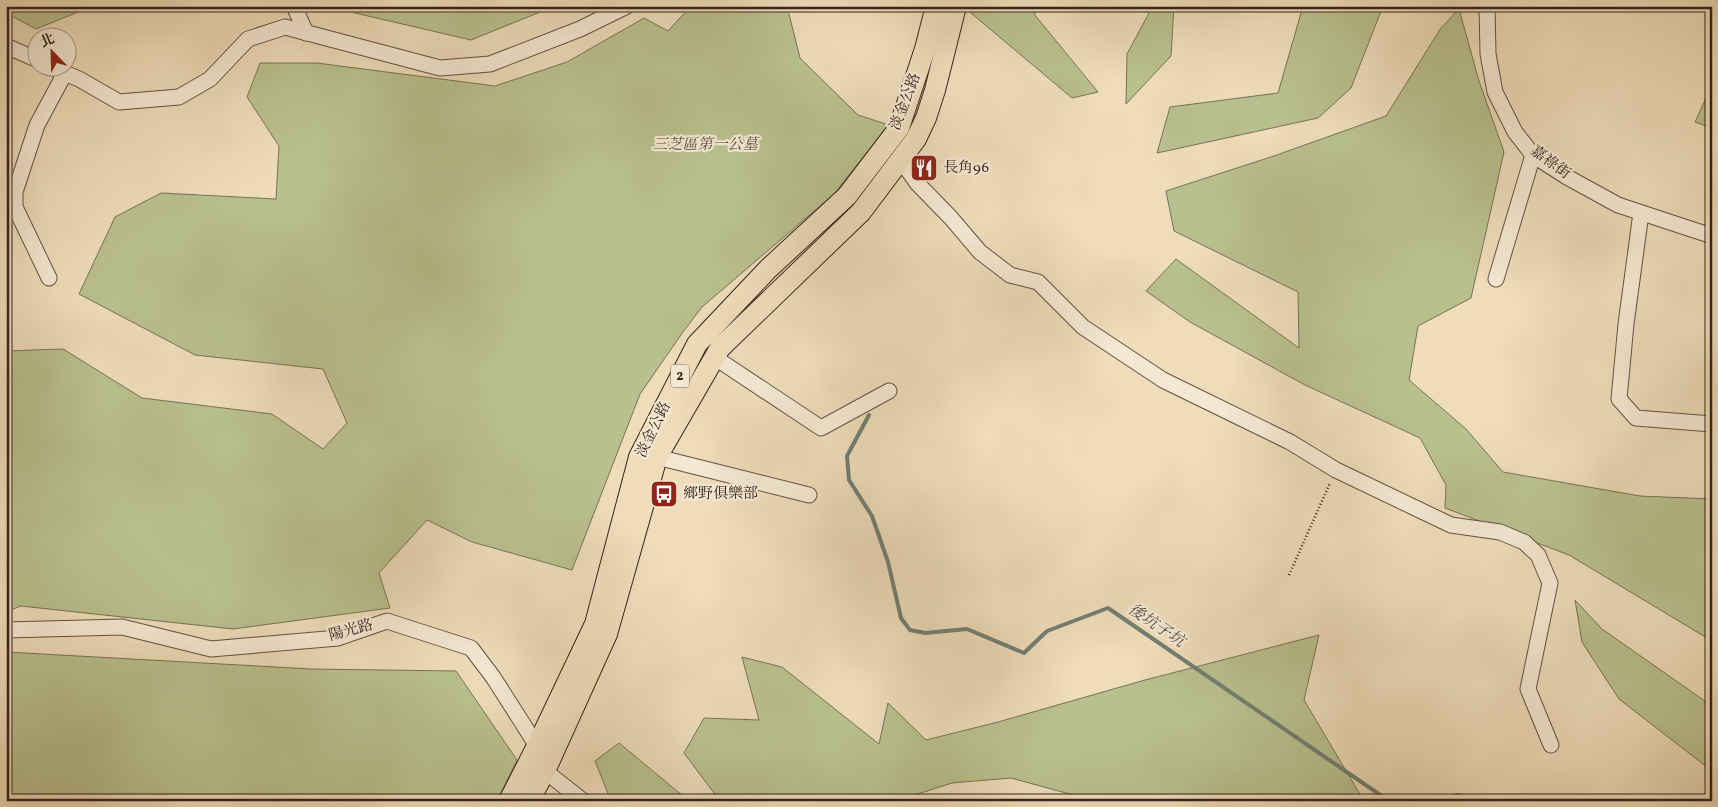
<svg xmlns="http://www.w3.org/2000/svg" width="1718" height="807" font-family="Vollkorn,'Noto Serif TC',serif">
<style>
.green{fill:#b9c08f;stroke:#777256}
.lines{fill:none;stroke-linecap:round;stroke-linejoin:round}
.stream{stroke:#727f72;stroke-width:4}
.minor-casing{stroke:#635144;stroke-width:17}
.major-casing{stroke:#35231c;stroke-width:22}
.path{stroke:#35231c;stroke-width:2.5;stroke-dasharray:1 2.5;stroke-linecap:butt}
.minor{stroke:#f4e8d2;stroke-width:15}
.major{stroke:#eedcba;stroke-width:20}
.labels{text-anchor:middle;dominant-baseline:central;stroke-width:4.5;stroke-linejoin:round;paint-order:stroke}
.shield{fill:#f4e8d2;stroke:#6e5e53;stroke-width:1}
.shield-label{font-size:14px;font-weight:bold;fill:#35231c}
.street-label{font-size:15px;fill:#35231c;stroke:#f4e8d2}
.park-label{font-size:15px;font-style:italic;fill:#564a39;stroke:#f4e8d2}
.poi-label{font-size:15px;fill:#35231c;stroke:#f4e8d2;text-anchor:start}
.water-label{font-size:16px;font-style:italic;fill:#535147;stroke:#f4e8d2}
</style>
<rect width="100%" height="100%" fill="#eedcba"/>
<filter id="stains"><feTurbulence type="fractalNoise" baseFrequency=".004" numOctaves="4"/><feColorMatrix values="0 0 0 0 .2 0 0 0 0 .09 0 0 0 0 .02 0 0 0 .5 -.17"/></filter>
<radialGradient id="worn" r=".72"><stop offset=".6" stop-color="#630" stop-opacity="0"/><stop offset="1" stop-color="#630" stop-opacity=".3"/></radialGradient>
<g class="green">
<polygon points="6,6 93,6 36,29 6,13"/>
<polygon points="325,6 555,6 471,40"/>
<polygon points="691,6 787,6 800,58 858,115 889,125 833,195 702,307 683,332 640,394 572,570 472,542 427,520 379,573 390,608 233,629 21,606 6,612 6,351 63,349 142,398 272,414 323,449 347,423 323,369 195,355 79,294 115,217 161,193 276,199 279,146 247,97 260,63 317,63 495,86 567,62 644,18 668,31"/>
<polygon points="974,6 1045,6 1034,14 1098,92 1072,98 971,13"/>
<polygon points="1129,6 1174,6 1171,56 1126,104 1127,54 1149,13"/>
<polygon points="1303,6 1383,6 1351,88 1318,118 1157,153 1170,107 1278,93"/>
<polygon points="1459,9 1479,81 1504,152 1471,298 1418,326 1409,380 1466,429 1503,472 1640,496 1712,499 1712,641 1569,555 1445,508 1446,485 1420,438 1305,385 1190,322 1146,291 1176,259 1299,348 1298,292 1174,231 1166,191 1274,156 1386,116 1441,28"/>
<polygon points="1712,85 1712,128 1695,122"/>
<polygon points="1575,600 1602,629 1712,706 1712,771 1619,699 1582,642"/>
<polygon points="1319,635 1304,700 1364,801 1095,801 1011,778 952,783 896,801 731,801 717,797 684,753 704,718 759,720 742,657 782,667 879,744 888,703 926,740 998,722 1145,680"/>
<polygon points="6,652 311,669 456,671 517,760 497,801 7,801"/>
<polygon points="619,743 689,801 611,801 595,761"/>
</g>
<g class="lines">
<g class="stream">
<polyline points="869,415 847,456 849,480 872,516 888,562 901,618 910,630 925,633 967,629 1024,653 1047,631 1108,608 1389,801"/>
<polyline points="1443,801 1457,795 1472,799 1473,801"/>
</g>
<g class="minor-casing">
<g id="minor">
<polyline points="294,6 306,33"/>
<polyline points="1487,6 1488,54 1495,92 1515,132 1533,155 1567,177 1618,205 1712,236"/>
<polyline points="6,46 38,60"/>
<polyline points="53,68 79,79 119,102 179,97 210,79 248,39 285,27 440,68 490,64 580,29 627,6"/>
<polyline points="900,159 917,183 951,218 980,252 1010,275 1038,282 1083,327 1163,380 1290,442 1336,470 1451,525 1500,532 1524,542 1538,555 1550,583 1528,689 1551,745"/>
<polyline points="1641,213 1626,324 1619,399 1636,418 1712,424"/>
<polyline points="49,278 15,207 15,192 37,125 65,73"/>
<polyline points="1496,279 1533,155"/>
<polyline points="714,357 821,428 889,391"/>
<polyline points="657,457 809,495"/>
<polyline points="6,630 122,627 211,649 338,638 387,621 471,648 493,677 537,746 545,771 583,801"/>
</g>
</g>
<g class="major-casing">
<g id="major">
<polyline points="509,801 537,746 595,624 639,457 697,344 768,269 847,196 899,128 925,49 936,6"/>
<polyline points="529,801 545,771 607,634 657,457 720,348 861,212 916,139 926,118 935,90 956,6"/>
</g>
</g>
<polyline class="path" points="1289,575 1330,483"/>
<use href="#minor" class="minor"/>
<use href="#major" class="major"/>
</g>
<defs>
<g id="restaurant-square" transform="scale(1.4375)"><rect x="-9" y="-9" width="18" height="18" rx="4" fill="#8f2418" stroke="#f4e8d2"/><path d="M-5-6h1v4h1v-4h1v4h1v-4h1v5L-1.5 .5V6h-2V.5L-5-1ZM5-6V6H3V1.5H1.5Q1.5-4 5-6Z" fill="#fff"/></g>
<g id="bus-square" transform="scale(1.4375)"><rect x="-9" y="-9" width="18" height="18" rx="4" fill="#8f2418" stroke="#f4e8d2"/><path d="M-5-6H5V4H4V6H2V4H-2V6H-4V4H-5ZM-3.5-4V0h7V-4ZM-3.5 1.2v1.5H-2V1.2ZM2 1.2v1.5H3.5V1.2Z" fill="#fff"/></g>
</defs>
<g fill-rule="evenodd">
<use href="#restaurant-square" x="924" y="168"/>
<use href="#bus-square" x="664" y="494"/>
</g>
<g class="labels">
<rect class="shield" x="671" y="364.5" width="18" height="23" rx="4"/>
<g class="shield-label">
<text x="680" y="376">2</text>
</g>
<g class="street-label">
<text transform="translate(906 102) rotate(-69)">淡金公路</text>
<text transform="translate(1550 163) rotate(36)">嘉祿街</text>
<text transform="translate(654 430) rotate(-64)">淡金公路</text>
<text transform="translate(351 631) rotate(-15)">陽光路</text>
</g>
<g class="park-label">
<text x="705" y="145">三芝區第一公墓</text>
</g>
<g class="poi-label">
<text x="943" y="168">長角96</text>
<text x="683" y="494">鄉野俱樂部</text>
</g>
<g class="water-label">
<text transform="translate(1156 626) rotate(34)">後坑子坑</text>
</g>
</g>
<rect width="1718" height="807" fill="none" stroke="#eedcba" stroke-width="25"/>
<rect x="8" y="8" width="1703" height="792" fill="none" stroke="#35231c" stroke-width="2.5"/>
<rect x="12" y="12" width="1693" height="782" fill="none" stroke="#35231c"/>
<g transform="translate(52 52) rotate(337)"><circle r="24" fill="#f4e8d2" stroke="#a89989"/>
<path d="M0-4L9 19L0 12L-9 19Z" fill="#8f2418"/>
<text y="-8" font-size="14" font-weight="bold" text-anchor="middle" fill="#35231c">北</text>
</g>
<rect width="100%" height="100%" filter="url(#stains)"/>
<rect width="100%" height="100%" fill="url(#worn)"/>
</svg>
